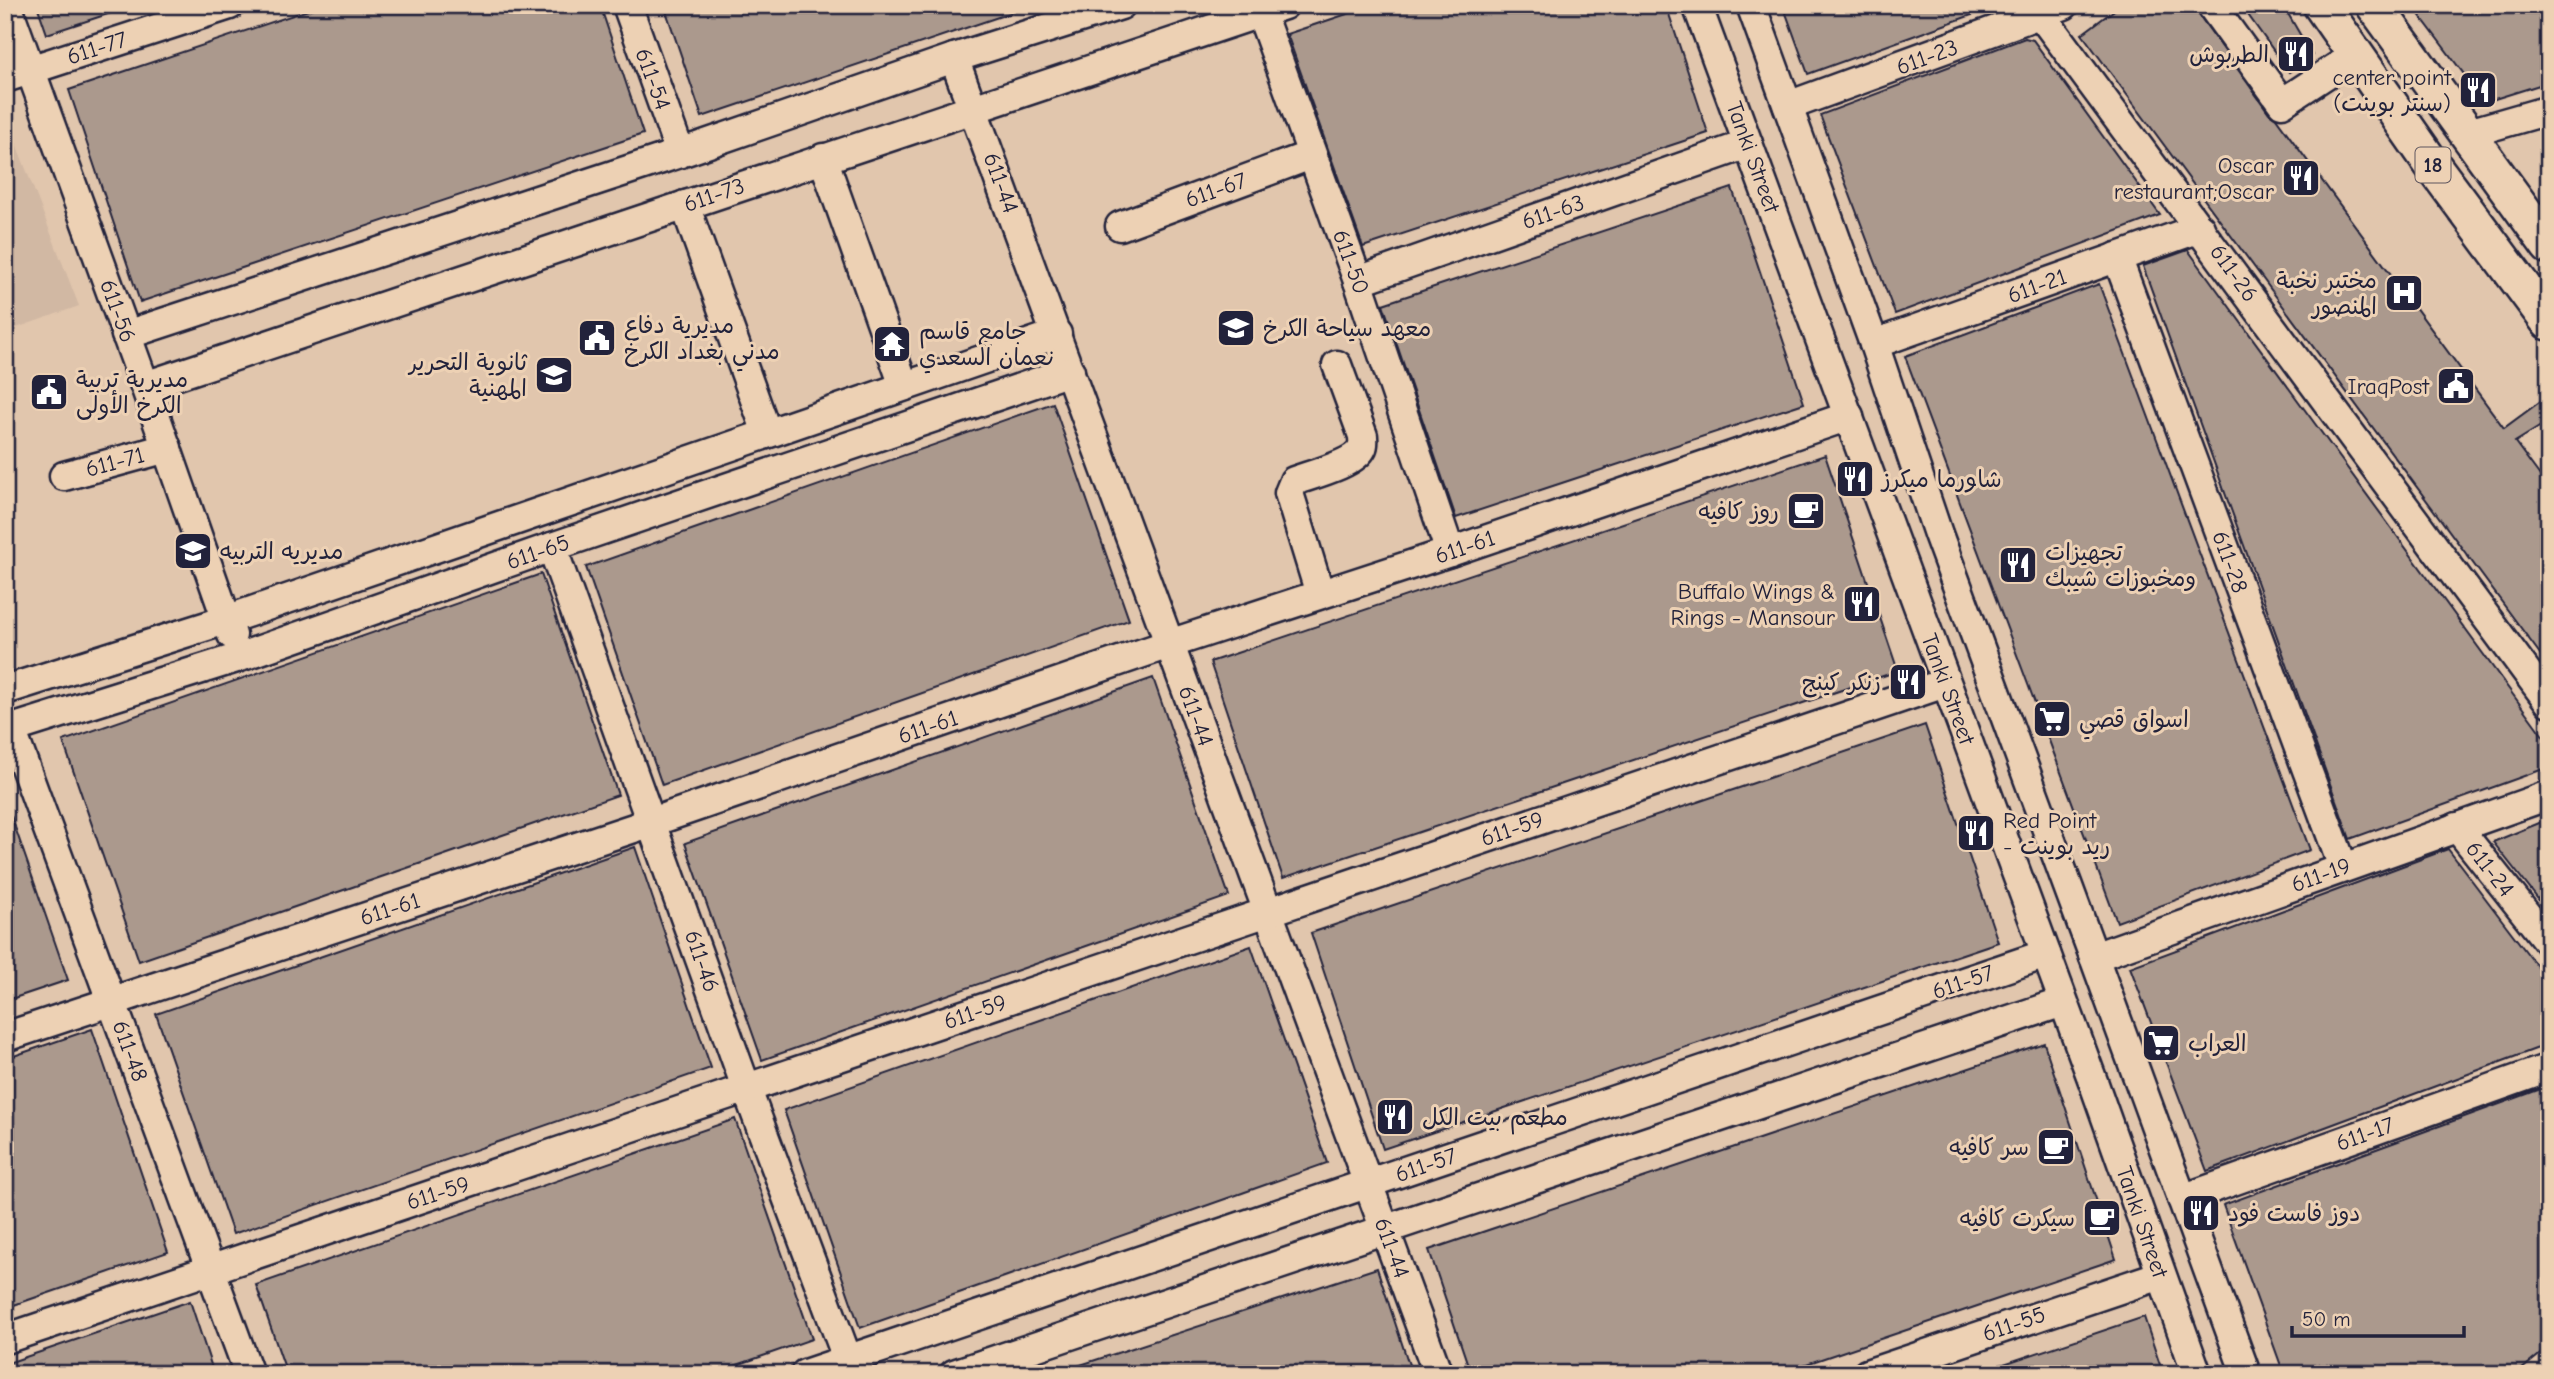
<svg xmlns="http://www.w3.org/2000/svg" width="2554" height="1379" font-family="'Comic Neue','Playpen Sans Arabic',sans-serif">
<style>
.built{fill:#d1b8a3}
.building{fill:#ab998d;stroke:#22223b;stroke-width:2}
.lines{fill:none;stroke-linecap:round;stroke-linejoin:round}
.minor-casing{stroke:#22223b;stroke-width:33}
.major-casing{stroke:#22223b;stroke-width:40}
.minor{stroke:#edd1b4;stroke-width:28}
.major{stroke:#edd1b4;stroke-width:35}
.labels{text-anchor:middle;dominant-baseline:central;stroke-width:6;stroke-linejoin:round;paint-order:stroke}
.shield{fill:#edd1b4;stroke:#5f565f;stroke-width:2}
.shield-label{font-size:21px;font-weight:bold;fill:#22223b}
.street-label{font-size:23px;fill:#22223b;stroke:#edd1b4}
.poi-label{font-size:23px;fill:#22223b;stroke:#edd1b4;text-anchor:start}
</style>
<rect width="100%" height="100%" fill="#e1c6ad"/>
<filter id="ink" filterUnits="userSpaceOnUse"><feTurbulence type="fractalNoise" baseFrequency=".0143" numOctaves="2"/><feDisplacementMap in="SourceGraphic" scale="14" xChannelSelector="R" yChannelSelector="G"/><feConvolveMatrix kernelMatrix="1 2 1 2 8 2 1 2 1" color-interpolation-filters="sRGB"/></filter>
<g filter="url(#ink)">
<polygon class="built" points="5,115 79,306 5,332"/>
<g class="building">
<polygon points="37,5 122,5 123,9 47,34"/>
<polygon points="323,5 600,5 643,134 140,302 69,90"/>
<polygon points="664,5 1022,5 1022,9 702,117"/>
<polygon points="1374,5 1666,5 1708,133 1363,247 1287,34"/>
<polygon points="1783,5 1991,5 1991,8 1808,74"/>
<polygon points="2121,5 2192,5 2269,113 2276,118 2504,428 2549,395 2549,421 2515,442 2549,488 2549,666 2082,34"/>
<polygon points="2241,5 2283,5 2312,55 2289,72"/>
<polygon points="2412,5 2549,5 2549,82 2485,102"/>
<polygon points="2025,38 2033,40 2160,215 1895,314 1820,115"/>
<polygon points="1732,188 1804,403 1456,518 1383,304"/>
<polygon points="2188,250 2549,744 2549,767 2350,839 2143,266"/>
<polygon points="2099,284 2310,850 2117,922 1905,356"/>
<polygon points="1053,403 1129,620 662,785 586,567"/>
<polygon points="1825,455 1898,671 1283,878 1210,662"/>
<polygon points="541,574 618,795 139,961 63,741"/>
<polygon points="1153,678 1229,896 762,1060 685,843"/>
<polygon points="1925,725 1998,942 1383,1149 1311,933"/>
<polygon points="5,807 8,807 68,980 5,1001"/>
<polygon points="2549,819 2549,913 2493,842"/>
<polygon points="635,847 711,1068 233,1234 156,1014"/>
<polygon points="2448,849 2549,982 2549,1044 2207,1171 2130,967"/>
<polygon points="1251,946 1327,1163 860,1328 784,1110"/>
<polygon points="92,1029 168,1252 5,1308 5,1059"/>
<polygon points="2044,1043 2116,1259 1777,1374 1471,1374 1429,1250"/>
<polygon points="2549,1086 2549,1347 2516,1374 2284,1374 2223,1205"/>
<polygon points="735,1119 812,1339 711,1374 287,1374 256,1285"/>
<polygon points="1377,1268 1412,1374 1065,1374 1065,1370"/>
<polygon points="190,1301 214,1374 5,1374 5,1364"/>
<polygon points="2144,1317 2163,1374 1987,1374 1986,1370"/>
</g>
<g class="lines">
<g class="minor-casing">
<g id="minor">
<polyline points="7,5 145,386 232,635"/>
<polyline points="627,5 680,153"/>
<polyline points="1697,5 2094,1084 2197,1374"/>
<polyline points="1751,5 1874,344 1938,534 2094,957 2246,1374"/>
<polyline points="2211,5 2282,103 2357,54"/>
<polyline points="1261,13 1358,281 1450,552"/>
<polyline points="2041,15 2549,702"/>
<polyline points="954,58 1438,1374"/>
<polyline points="5,78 230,5"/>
<polyline points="1788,106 2064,5"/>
<polyline points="2465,134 2549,110"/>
<polyline points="823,158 904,386"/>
<polyline points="685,205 767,433"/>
<polyline points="1120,226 1311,155"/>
<polyline points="2117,257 2343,867"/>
<polyline points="1358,281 1748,144"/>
<polyline points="126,335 680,153 954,58 1121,5"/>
<polyline points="1874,344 2200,228"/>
<polyline points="145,386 1284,5"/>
<polyline points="64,476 167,448"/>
<polyline points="552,547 747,1090 853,1374"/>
<path d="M1320 594 1289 493 1294 481C1310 475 1355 464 1362 448 1364 444 1363 440 1363 436L1337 365"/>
<polyline points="5,690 226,620 1057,334"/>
<polyline points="11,729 249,1374"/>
<polyline points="5,731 240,657 552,547 1070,371"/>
<polyline points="2457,827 2549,943"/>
<polyline points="2094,957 2549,795"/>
<polyline points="5,1037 652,822 1169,644 1450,552 1849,416"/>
<polyline points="2182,1199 2549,1068"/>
<polyline points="5,1339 1945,683"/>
<polyline points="805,1374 2046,954"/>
<polyline points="954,1374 2063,1002"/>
<polyline points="1867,1374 2161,1275"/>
</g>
</g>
<g class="major-casing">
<g id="major">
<polyline points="2321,5 2431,163 2549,322"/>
<polyline points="2374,5 2549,246"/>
</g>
</g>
<use href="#minor" class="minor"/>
<use href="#major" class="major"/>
</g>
</g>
<defs>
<g id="restaurant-square" transform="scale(2.0125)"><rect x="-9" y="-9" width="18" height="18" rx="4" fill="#22223b" stroke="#edd1b4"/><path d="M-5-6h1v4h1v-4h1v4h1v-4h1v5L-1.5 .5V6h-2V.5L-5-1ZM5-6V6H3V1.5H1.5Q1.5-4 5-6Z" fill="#fff"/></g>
<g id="hospital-square" transform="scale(2.0125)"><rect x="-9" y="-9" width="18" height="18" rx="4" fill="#22223b" stroke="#edd1b4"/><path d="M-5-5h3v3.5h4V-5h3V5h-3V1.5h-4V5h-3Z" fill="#fff"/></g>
<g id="university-square" transform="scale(2.0125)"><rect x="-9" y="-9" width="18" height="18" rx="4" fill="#22223b" stroke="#edd1b4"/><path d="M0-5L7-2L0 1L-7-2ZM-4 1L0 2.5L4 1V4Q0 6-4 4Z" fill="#fff"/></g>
<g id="civic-square" transform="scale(2.0125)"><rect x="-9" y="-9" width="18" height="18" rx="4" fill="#22223b" stroke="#edd1b4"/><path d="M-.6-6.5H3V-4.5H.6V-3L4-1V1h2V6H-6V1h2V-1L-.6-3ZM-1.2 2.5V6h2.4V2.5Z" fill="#fff"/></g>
<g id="temple-square" transform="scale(2.0125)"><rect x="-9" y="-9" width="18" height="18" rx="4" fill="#22223b" stroke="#edd1b4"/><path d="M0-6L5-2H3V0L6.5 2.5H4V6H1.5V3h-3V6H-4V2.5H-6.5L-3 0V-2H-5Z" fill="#fff"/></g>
<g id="school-square" transform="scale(2.0125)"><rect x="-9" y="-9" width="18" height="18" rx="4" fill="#22223b" stroke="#edd1b4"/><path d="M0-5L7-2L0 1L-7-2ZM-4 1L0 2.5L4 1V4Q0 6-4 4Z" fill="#fff"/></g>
<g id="cafe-square" transform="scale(2.0125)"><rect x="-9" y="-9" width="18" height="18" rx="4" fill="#22223b" stroke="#edd1b4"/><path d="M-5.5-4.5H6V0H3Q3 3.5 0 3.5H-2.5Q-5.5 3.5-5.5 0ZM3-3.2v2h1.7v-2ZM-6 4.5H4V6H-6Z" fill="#fff"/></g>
<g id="supermarket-square" transform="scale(2.0125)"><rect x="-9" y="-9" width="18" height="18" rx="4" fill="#22223b" stroke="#edd1b4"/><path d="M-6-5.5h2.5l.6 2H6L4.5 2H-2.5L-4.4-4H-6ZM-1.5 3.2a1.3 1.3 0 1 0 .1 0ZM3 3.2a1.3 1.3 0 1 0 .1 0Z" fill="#fff"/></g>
</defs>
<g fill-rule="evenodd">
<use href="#restaurant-square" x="2296" y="54"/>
<use href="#restaurant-square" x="2478" y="90"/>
<use href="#restaurant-square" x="2301" y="178"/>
<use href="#hospital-square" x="2404" y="293"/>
<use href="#university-square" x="1236" y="328"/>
<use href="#civic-square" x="597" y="338"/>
<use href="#temple-square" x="892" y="344"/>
<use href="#school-square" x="554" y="375"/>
<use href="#civic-square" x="2456" y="386"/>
<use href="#civic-square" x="49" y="392"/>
<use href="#restaurant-square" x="1855" y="479"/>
<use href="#cafe-square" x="1806" y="511"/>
<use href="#school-square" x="193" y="551"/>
<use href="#restaurant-square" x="2018" y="565"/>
<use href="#restaurant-square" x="1862" y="604"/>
<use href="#restaurant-square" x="1908" y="682"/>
<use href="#supermarket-square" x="2052" y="719"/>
<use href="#restaurant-square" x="1976" y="833"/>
<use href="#supermarket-square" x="2161" y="1043"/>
<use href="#restaurant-square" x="1395" y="1117"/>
<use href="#cafe-square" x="2056" y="1147"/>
<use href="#restaurant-square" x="2201" y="1213"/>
<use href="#cafe-square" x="2102" y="1218"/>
</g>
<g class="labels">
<rect class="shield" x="2415.5" y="147.5" width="35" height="35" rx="5"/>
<g class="shield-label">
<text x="2433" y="165">18</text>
</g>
<g class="street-label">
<text transform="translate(97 48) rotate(-18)">611-77</text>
<text transform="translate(1927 57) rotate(-20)">611-23</text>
<text transform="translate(653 79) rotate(70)">611-54</text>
<text transform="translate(1753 157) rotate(70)">Tanki Street</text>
<text transform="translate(1001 183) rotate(70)">611-44</text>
<text transform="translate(1216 190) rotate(-20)">611-67</text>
<text transform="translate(714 195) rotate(-19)">611-73</text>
<text transform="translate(1553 212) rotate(-19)">611-63</text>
<text transform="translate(1351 262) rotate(70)">611-50</text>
<text transform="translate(2234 273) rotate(54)">611-26</text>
<text transform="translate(2037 286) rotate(-20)">611-21</text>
<text transform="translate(118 311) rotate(70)">611-56</text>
<text transform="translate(115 462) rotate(-15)">611-71</text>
<text transform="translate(1465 547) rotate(-19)">611-61</text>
<text transform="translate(538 552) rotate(-19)">611-65</text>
<text transform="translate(2230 562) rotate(70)">611-28</text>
<text transform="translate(1948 689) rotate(70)">Tanki Street</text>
<text transform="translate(1196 716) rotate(70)">611-44</text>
<text transform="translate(928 727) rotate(-19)">611-61</text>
<text transform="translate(1512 829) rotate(-19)">611-59</text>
<text transform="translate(2490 869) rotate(52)">611-24</text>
<text transform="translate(2321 875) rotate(-20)">611-19</text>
<text transform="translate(390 909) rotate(-18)">611-61</text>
<text transform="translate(702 961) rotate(71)">611-46</text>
<text transform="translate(1963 982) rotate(-19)">611-57</text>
<text transform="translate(975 1012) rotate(-19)">611-59</text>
<text transform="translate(130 1051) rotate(70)">611-48</text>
<text transform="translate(2365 1134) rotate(-20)">611-17</text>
<text transform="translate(1426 1165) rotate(-19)">611-57</text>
<text transform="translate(438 1193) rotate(-18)">611-59</text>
<text transform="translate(2142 1222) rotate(71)">Tanki Street</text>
<text transform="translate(1392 1248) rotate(70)">611-44</text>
<text transform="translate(2014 1324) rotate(-19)">611-55</text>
</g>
<g class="poi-label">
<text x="2269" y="54" text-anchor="end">الطربوش</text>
<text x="2451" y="77" text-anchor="end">center point<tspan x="2451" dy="26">(سنتر بوينت)</tspan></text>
<text x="2274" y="165" text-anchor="end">Oscar<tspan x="2274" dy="26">restaurant;Oscar</tspan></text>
<text x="2377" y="280" text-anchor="end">مختبر نخبة<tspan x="2377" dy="26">المنصور</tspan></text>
<text x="624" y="325">مديرية دفاع<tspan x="624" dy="26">مدني بغداد الكرخ</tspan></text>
<text x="1263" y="328">معهد سياحة الكرخ</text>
<text x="919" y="331">جامع قاسم<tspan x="919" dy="26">نعمان السعدي</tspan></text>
<text x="527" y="362" text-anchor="end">ثانوية التحرير<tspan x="527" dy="26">المهنية</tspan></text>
<text x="76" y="379">مديرية تربية<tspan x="76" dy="26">الكرخ الأولى</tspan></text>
<text x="2429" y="386" text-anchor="end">IraqPost</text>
<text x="1882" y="479">شاورما ميكرز</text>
<text x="1779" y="511" text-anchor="end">روز كافيه</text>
<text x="220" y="551">مديريه التربيه</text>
<text x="2045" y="552">تجهيزات<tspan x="2045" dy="26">ومخبوزات شيبك</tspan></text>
<text x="1835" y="591" text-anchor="end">Buffalo Wings &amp;<tspan x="1835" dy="26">Rings - Mansour</tspan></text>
<text x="1881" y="682" text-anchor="end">زنكر كينج</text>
<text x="2079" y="719">اسواق قصي</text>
<text x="2003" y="820">Red Point<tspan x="2003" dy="26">- ريد بوينت</tspan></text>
<text x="2188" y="1043">العراب</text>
<text x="1422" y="1117">مطعم بيت الكل</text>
<text x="2029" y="1147" text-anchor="end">سر كافيه</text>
<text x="2228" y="1213">دوز فاست فود</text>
<text x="2075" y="1218" text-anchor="end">سيكرت كافيه</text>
</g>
</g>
<rect width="2554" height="1379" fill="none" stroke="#edd1b4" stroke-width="28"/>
<rect x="14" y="14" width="2526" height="1351" fill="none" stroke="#22223b" stroke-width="2.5" filter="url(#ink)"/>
<path d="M2292 1326v10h172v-10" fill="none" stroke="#22223b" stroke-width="3.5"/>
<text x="2302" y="1326" font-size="21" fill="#22223b" stroke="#edd1b4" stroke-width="5" paint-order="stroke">50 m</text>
</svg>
